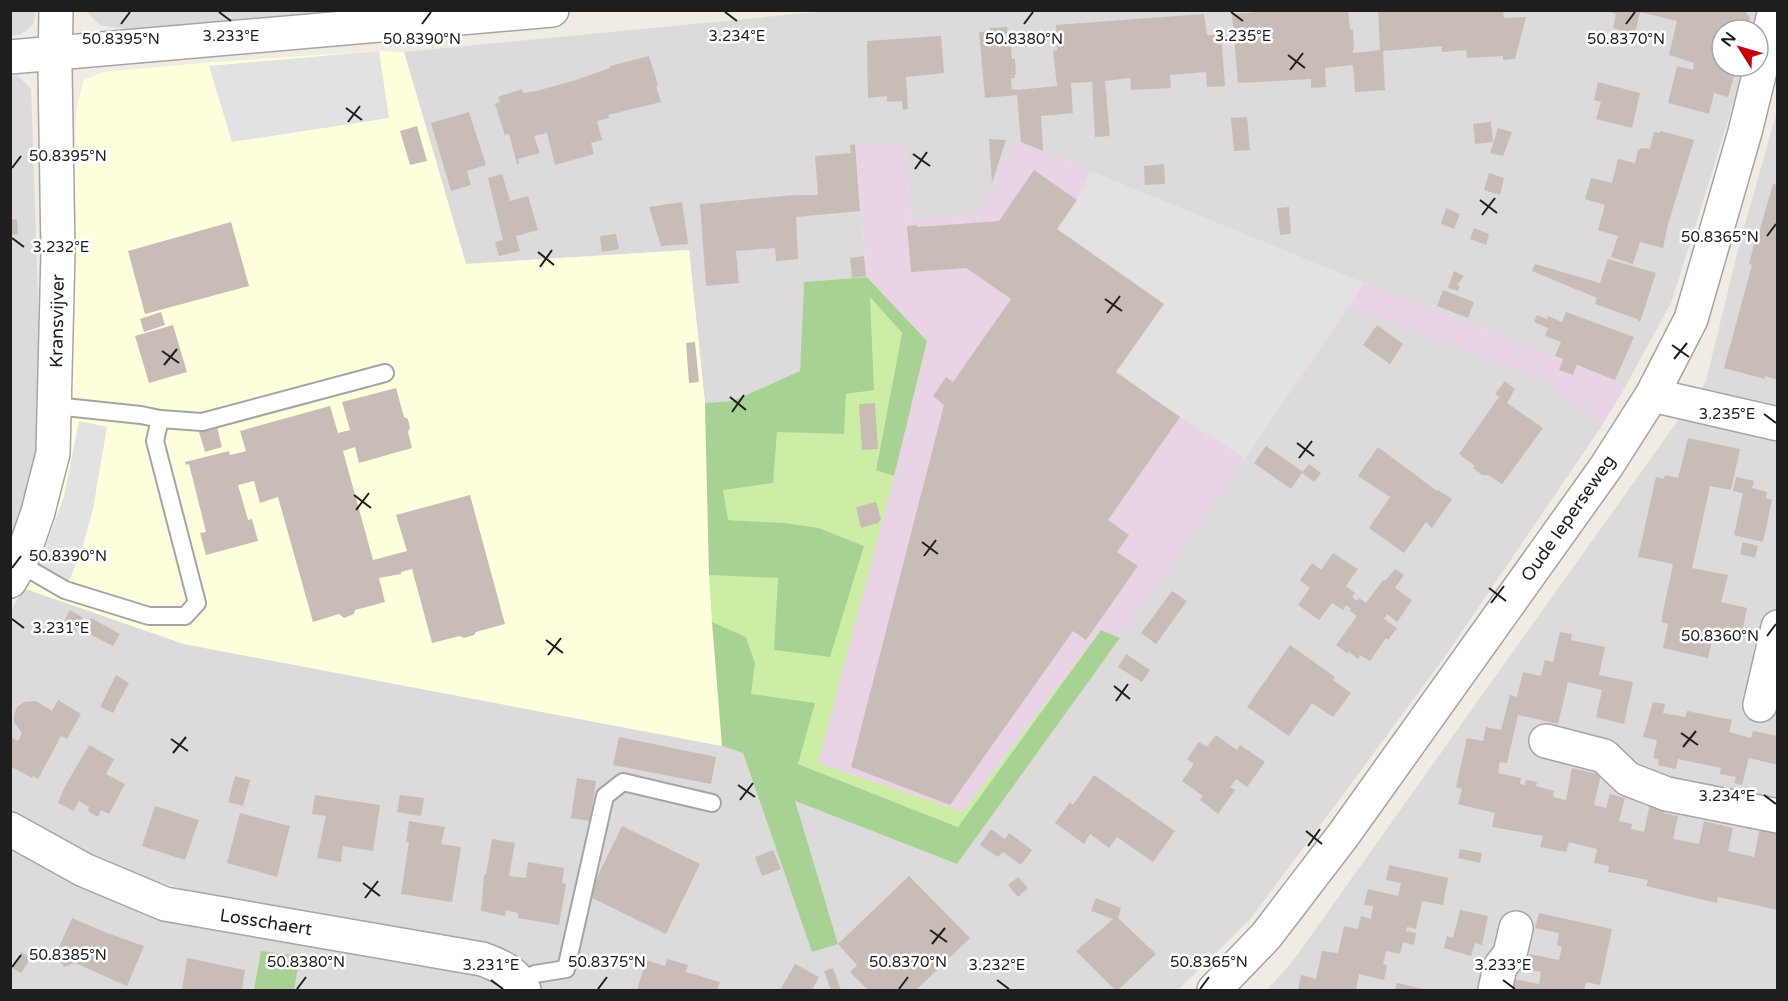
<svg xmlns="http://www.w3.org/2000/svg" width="1788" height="1001" font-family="'Varela Round',sans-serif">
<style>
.residential{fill:#dcdadb}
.industrial{fill:#e9d4e6}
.education{fill:#fffedc}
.grass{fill:#cbeea4}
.forest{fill:#a8d294}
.parking{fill:#e2e2e2}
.building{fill:#c8bdb6}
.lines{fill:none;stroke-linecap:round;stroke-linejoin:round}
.service-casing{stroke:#a5a5a5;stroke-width:20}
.minor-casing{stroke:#a5a5a5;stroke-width:36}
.service{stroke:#fff;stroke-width:16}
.minor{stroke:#fff;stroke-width:33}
.ticks{fill:none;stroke:#1e1e1e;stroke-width:2}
.labels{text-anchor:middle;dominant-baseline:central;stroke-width:5;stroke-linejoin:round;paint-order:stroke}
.street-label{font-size:18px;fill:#1e1e1e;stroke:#fff}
.ticks-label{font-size:15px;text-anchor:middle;fill:#1e1e1e;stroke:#fff;stroke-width:5;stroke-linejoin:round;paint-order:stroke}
</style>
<rect width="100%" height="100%" fill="#f0ebe3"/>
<g class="residential">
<polygon points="11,10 36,11 33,25 20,35 11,36"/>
<polygon points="838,10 1762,11 1756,30 1722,30 1722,66 1745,66 1672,301 1624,389 1615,380 1364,283 1015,140 978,214 912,221 904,144 855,145 867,277 804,282 800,371 733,401 705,403 689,250 466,264 404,52"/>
<polygon points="85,11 345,11 125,29 100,25"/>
<polygon points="10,76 18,76 31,89 41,387 37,459 15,533 11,543"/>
<polygon points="1777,111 1777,990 1267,990 1292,962 1706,381 1740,242"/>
<polygon points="1350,307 1537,377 1603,424 1444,658 1333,808 1251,918 1178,990 538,990 516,958 497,946 214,900 89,858 11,814 11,611 23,588 184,644 722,746 743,753 812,951 838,944 794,801 957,864 1120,638"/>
<polygon points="10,845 477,972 508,990 11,990"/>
</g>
<polygon class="industrial" points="1015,140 1364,283 1615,380 1624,389 1603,424 1537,377 1350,307 1120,638 1101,630 963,812 818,763 927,341 867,277 855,144 904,144 912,221 978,214"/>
<polygon class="education" points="379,51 404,52 466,264 689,250 705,403 709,575 722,746 184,644 23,588 65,462 72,386 76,110 84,80 103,72 213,62"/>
<polygon class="grass" points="869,296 902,333 876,469 894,476 818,763 963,812 1101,630 959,827 798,764 750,694 755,663 746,637 712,622 709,575 778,577 775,650 864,546 819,528 785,523 727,520 723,490 777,432 846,394 874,389"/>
<g class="forest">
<polygon points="867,277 927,341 894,476 876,470 902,333 870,297 874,390 846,394 844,434 777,432 773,483 723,490 728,520 785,523 819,528 864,546 830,657 774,650 778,578 709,575 705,403 733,401 800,371 804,282"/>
<polygon points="712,622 746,637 755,663 751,694 815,703 798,764 958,827 1101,630 1120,638 957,864 795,801 838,944 812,952 743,753 722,746"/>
<polygon points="261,951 300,956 294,990 254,990"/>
</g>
<g class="parking">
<polygon points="379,51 389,118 232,142 209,66"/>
<polygon points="1090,171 1364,283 1245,458 1180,417 1116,372 1164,304 1057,229 1077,200"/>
<polygon points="79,421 107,427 93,509 82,549 69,581 38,567 64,496"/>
</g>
<g class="building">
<polygon points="1283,10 1348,10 1350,29 1353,29 1354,49 1353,49 1353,53 1380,50 1378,10 1503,10 1504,18 1526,17 1515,59 1503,60 1503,56 1467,58 1466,50 1442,52 1442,46 1383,51 1385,90 1355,92 1353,65 1325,68 1326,87 1311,88 1311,79 1238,83 1232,14"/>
<polygon points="1605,10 1744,10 1750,18 1746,30 1722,30 1722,66 1737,66 1728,97 1714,93 1709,114 1668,103 1677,66 1693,70 1694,63 1669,55 1677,21 1640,12 1635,34 1613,28 1616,14"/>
<polygon points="1204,14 1207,35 1221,35 1225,86 1207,87 1206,72 1170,75 1171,88 1131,90 1130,78 1105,81 1110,136 1095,137 1092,82 1071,83 1073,113 1041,116 1043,151 1021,142 1017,95 985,98 979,32 990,31 990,28 1007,27 1008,45 1011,44 1012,59 1015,59 1016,75 1014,75 1015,78 1011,78 1012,89 1017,90 1057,86 1053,51 1057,50 1056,25"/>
<polygon points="941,36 944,73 906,77 908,109 903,110 902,101 887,102 887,96 868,98 867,41"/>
<polygon points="649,56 658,85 656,86 661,102 608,115 609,118 597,121 602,140 591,143 594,154 555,165 547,133 534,136 540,153 518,159 519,164 517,164 509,134 505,135 495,104 500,102 498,97 522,89 523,93 536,91 573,81 610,68 610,66"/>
<polygon points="1598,82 1640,93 1632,128 1596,119 1601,102 1594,100"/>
<polygon points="469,112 486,165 467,171 471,185 451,191 431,123"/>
<polygon points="1247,117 1250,150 1234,151 1231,118"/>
<polygon points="1491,122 1493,142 1475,144 1473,124"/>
<polygon points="417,126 427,161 410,165 400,131"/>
<polygon points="1498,128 1512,132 1503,156 1490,153"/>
<polygon points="1661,131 1694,140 1668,224 1663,248 1640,242 1633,264 1611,257 1618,236 1598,230 1605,205 1585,199 1591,178 1612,183 1618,159 1635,163 1638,150 1642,148 1650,149 1654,132 1660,133"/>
<polygon points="989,139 1006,140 992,183"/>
<polygon points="855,144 860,211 796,217 798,259 776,261 775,248 736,251 739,283 706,286 700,204 794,195 818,195 815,156 851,153 850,145"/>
<polygon points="1164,164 1165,184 1145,185 1144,166"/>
<polygon points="1034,170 1077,200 1057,229 1164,304 1116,372 1180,417 1108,520 1129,535 1117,552 1138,566 1086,640 1073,631 950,805 851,767 944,405 933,396 946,377 953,382 1011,299 966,268 911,272 907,226 917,225 917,227 999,221"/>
<polygon points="1489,173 1504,178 1500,195 1484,190"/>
<polygon points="502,174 510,201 528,196 538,230 516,236 520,251 499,256 495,242 503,240 488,178"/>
<polygon points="1773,184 1778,185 1778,380 1765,376 1765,379 1724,368 1752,265 1749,264 1756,237 1758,236"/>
<polygon points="682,202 688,244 661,246 649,207"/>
<polygon points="1289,207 1291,234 1280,235 1277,208"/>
<polygon points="1446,208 1460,214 1454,229 1441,224"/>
<polygon points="17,219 18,234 10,235 10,220"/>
<polygon points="231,222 249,286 145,314 128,251"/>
<polygon points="1474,228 1489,234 1486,245 1470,239"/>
<polygon points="616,234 619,249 602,252 600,236"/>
<polygon points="864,256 866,276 852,278 850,258"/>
<polygon points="1608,259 1656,273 1640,322 1637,319 1595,304 1597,298 1532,271 1535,264 1600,283"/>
<polygon points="1454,271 1464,276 1457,285 1460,286 1458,291 1448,288"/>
<polygon points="1443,290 1474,302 1468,318 1437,306"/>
<polygon points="161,312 165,325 144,332 140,319"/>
<polygon points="1566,312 1634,337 1615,380 1577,365 1573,375 1559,370 1563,359 1555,356 1561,342 1545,336 1548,328 1534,322 1537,315 1547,319 1548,316 1562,322"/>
<polygon points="173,325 187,372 149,383 135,336"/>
<polygon points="1377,325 1403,344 1390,364 1363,345"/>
<polygon points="695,342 699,382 689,383 686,343"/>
<polygon points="1505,381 1515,389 1507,403 1543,428 1502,484 1488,475 1482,475 1473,468 1475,466 1459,454 1499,397 1495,394"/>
<polygon points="396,388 404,417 408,419 410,428 408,432 412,448 359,463 355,447 343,451 373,560 407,551 396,515 470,495 505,624 476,632 474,635 464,638 460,636 432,643 412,569 401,572 401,574 379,578 385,602 355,610 354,614 344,618 339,614 313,622 278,497 260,503 254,481 238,485 248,520 252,519 258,541 206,555 200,533 206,532 189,464 186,465 185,462 229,451 230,455 246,451 240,431 330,406 338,433 350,430 342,402"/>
<polygon points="875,403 878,449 862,450 859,404"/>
<polygon points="217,427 222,447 205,452 199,432"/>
<polygon points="1688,438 1740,449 1731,490 1710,486 1692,568 1728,575 1721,602 1747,608 1741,637 1714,632 1708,658 1663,648 1668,624 1661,622 1673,564 1638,557 1656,477 1664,479 1665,475 1678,478"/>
<polygon points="1266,446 1303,472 1302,473 1309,464 1321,473 1314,482 1302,473 1291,489 1254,463"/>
<polygon points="1378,447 1437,491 1438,490 1452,499 1432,528 1426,522 1404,553 1369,528 1390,497 1358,476"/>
<polygon points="1736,477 1754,481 1752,488 1767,492 1766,498 1772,500 1763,542 1734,535 1743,493 1733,491"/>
<polygon points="876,502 881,519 878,523 861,528 856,507"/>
<polygon points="1743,542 1758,546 1755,558 1740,554"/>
<polygon points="1333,553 1358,569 1346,586 1355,593 1352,597 1357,601 1359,598 1366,603 1383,580 1385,581 1395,569 1404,575 1395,588 1412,600 1397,622 1387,614 1384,619 1397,628 1388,640 1386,638 1370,661 1360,655 1358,659 1349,652 1347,653 1336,645 1357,616 1350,611 1351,609 1346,605 1343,610 1332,603 1319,620 1298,605 1310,588 1300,580 1312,563 1321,570"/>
<polygon points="1172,591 1187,601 1156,644 1141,633"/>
<polygon points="70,610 83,618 75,633 62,625"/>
<polygon points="91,618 120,634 113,646 84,631"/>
<polygon points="1560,632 1572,634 1571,640 1605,647 1599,675 1633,682 1624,724 1596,717 1602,690 1568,682 1558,724 1518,715 1507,763 1500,762 1498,773 1521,778 1520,784 1525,785 1526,780 1537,782 1536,786 1554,791 1553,797 1566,800 1572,768 1601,775 1594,805 1606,808 1610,794 1625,798 1619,821 1632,824 1631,829 1644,832 1650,803 1666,807 1664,813 1678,816 1673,839 1699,844 1704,821 1733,828 1728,851 1754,857 1760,828 1778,832 1778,910 1718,897 1717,903 1646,886 1648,880 1608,872 1609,866 1594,863 1597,849 1569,842 1566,852 1540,847 1543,836 1492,827 1495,813 1458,804 1462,789 1456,787 1467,738 1483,741 1486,727 1501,730 1510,695 1517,697 1523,672 1541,676 1545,660 1553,662"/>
<polygon points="1290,645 1335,677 1333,680 1351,693 1333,717 1312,703 1289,736 1247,707"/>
<polygon points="1126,654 1150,670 1142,682 1118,667"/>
<polygon points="116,675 129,683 113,713 100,707"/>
<polygon points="58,700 81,714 67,739 61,736 38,779 33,776 32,778 10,766 10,737 18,741 22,733 14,722 14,715 17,707 24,702 36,701 52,711"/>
<polygon points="1653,702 1665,704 1663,713 1685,717 1687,711 1732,720 1729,732 1751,738 1753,731 1778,736 1778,765 1749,758 1742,785 1734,783 1736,777 1720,774 1721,768 1678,759 1676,769 1658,765 1659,760 1653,758 1657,740 1643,737"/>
<polygon points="1216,735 1237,750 1240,745 1265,762 1247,787 1236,779 1230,787 1235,790 1218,814 1200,800 1203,796 1182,781 1194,764 1187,759 1199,742 1207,747"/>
<polygon points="619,737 716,757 711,784 613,765"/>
<polygon points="89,745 114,759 106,774 125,784 109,814 101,810 98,817 88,811 89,807 79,801 74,811 58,803 64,788"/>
<polygon points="1094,775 1175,831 1153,862 1117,837 1109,848 1090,834 1084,844 1055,823 1070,802 1073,805"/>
<polygon points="235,776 250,780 243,806 228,802"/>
<polygon points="577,778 596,781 590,821 571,818"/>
<polygon points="315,795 380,805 373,851 343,846 341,862 317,858 326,816 312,814"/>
<polygon points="400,795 424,798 421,816 397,812"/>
<polygon points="155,806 199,820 185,860 142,846"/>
<polygon points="240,813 290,826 277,877 227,863"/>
<polygon points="409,821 445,827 441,844 461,847 452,902 401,894 409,842 406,842"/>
<polygon points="622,826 700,864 666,934 588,896"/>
<polygon points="991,829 1005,839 1009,833 1032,850 1021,865 1003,852 998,857 980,845"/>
<polygon points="492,839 515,843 509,876 526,878 528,862 564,868 562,883 566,884 559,925 518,918 518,913 506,910 505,916 481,911 484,875 486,875"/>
<polygon points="1460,849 1482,853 1480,863 1458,858"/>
<polygon points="773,850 781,869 762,876 755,857"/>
<polygon points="1389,865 1448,878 1443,905 1422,901 1416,929 1407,927 1406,931 1416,933 1414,945 1403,942 1400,954 1386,951 1383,964 1387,965 1384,980 1359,974 1356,990 1298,990 1301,975 1316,979 1322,951 1338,953 1344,926 1358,929 1361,916 1371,919 1373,906 1364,905 1368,889 1398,896 1401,883 1386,880"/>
<polygon points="909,876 970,938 916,990 868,990 850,972 857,965 838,944"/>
<polygon points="1018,877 1028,888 1018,897 1008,885"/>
<polygon points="1096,898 1121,908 1118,918 1156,954 1118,990 1115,990 1076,951 1113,919 1091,911"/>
<polygon points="1460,910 1488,916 1482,945 1475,943 1471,956 1444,948 1447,936 1453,938"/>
<polygon points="1539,913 1612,929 1600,985 1586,982 1584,990 1506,990 1509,978 1539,984 1541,972 1527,969 1530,954 1559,960 1562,947 1557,945 1559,933 1535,928"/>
<polygon points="72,918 107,933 144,946 127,986 75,963 64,967 56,954"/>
<polygon points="21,952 31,958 21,973 12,968"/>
<polygon points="187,958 245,970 242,990 182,990"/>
<polygon points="667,959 688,965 686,972 720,982 717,990 637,990 646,960 665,966"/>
<polygon points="795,964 819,977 812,990 780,990"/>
<polygon points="833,968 841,990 831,990 824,971"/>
<polygon points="1397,983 1427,990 1395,990"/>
</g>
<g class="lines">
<g class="service-casing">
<g id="service">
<polyline points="55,406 141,415 160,419 202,422 385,373"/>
<polyline points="20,564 65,590 149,616 185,616 197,603 155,441 160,419"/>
<polyline points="520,981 535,974 566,969 605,796 623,782 712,803"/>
</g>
</g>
<g class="minor-casing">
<g id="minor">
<polyline points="10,57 552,10"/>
<polyline points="1652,395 1778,424"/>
<polyline points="10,581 20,564 38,512 53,453 58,252 55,69 56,10"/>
<polyline points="1760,705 1778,627"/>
<polyline points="1546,741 1604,756 1628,779 1667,794 1778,816"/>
<path d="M10 829 84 870 165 904 482 959C499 965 517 973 524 990"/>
<polyline points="1214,990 1266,936 1344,834 1606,467 1652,395 1691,319 1745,132 1775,10"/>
<polyline points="1495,990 1500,967 1510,954 1516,928"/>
</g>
</g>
<use href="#service" class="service"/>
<use href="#minor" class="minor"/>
</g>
<path class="ticks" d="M219 12 231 21M725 12 737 21M1231 12 1243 21M121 24 130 12M422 24 431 12M1024 24 1033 12M1626 24 1635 12M1288 55 1305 68M1290 70 1303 53M346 108 362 120M348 122 360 106M913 154 930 166M12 168 21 156M915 169 927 152M1480 200 1497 213M1482 215 1495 198M1767 236 1776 224M12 238 24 247M538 252 554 265M540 267 552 250M1105 299 1122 311M1107 313 1120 296M1672 345 1689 357M162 351 179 363M1674 359 1687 343M164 365 177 349M730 397 746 410M732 412 744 395M1764 414 1776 423M1297 443 1314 456M1299 458 1312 441M354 495 371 508M356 510 369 493M922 542 938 554M924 556 936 540M12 568 21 556M1489 588 1506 601M1491 603 1504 586M12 619 24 628M1767 636 1776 624M546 640 563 653M548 655 561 638M1114 686 1130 699M1116 701 1128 684M1681 733 1698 745M171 739 188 751M1683 747 1696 731M173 753 186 737M738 785 755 797M1764 795 1776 804M740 800 753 783M1306 831 1322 844M1308 846 1320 829M363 883 380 896M365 898 378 881M930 930 947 942M932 944 945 928M12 967 21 955M491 980 503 989M997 980 1009 989M1503 980 1515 989M297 989 306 977M598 989 607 977M899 989 908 977M1200 989 1209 977"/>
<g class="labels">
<g class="street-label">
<text transform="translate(57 321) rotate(-89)">Kransvijver</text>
<text transform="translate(1568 518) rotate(-55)">Oude Ieperseweg</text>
<text transform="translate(266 922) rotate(9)">Losschaert</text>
</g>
</g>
<g class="ticks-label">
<text x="231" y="41">3.233°E</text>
<text x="737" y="41">3.234°E</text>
<text x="1243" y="41">3.235°E</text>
<text x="121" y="44">50.8395°N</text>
<text x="422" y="44">50.8390°N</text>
<text x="1024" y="44">50.8380°N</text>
<text x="1626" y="44">50.8370°N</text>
<text x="68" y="161">50.8395°N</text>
<text x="1720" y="242">50.8365°N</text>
<text x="61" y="252">3.232°E</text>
<text x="1727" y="419">3.235°E</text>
<text x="68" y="561">50.8390°N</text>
<text x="61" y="633">3.231°E</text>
<text x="1720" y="641">50.8360°N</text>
<text x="1727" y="801">3.234°E</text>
<text x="68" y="960">50.8385°N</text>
<text x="306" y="967">50.8380°N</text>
<text x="607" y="967">50.8375°N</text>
<text x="908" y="967">50.8370°N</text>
<text x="1209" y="967">50.8365°N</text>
<text x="491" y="970">3.231°E</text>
<text x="997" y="970">3.232°E</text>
<text x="1503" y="970">3.233°E</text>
</g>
<rect width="1788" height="1001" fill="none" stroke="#1e1e1e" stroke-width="24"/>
<g transform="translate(1740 48) rotate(307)"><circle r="28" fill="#ffffff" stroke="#a5a5a5" stroke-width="1.5"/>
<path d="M0-4.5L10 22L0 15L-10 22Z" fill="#cb0006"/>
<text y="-9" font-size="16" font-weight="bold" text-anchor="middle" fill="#1e1e1e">N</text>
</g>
</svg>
